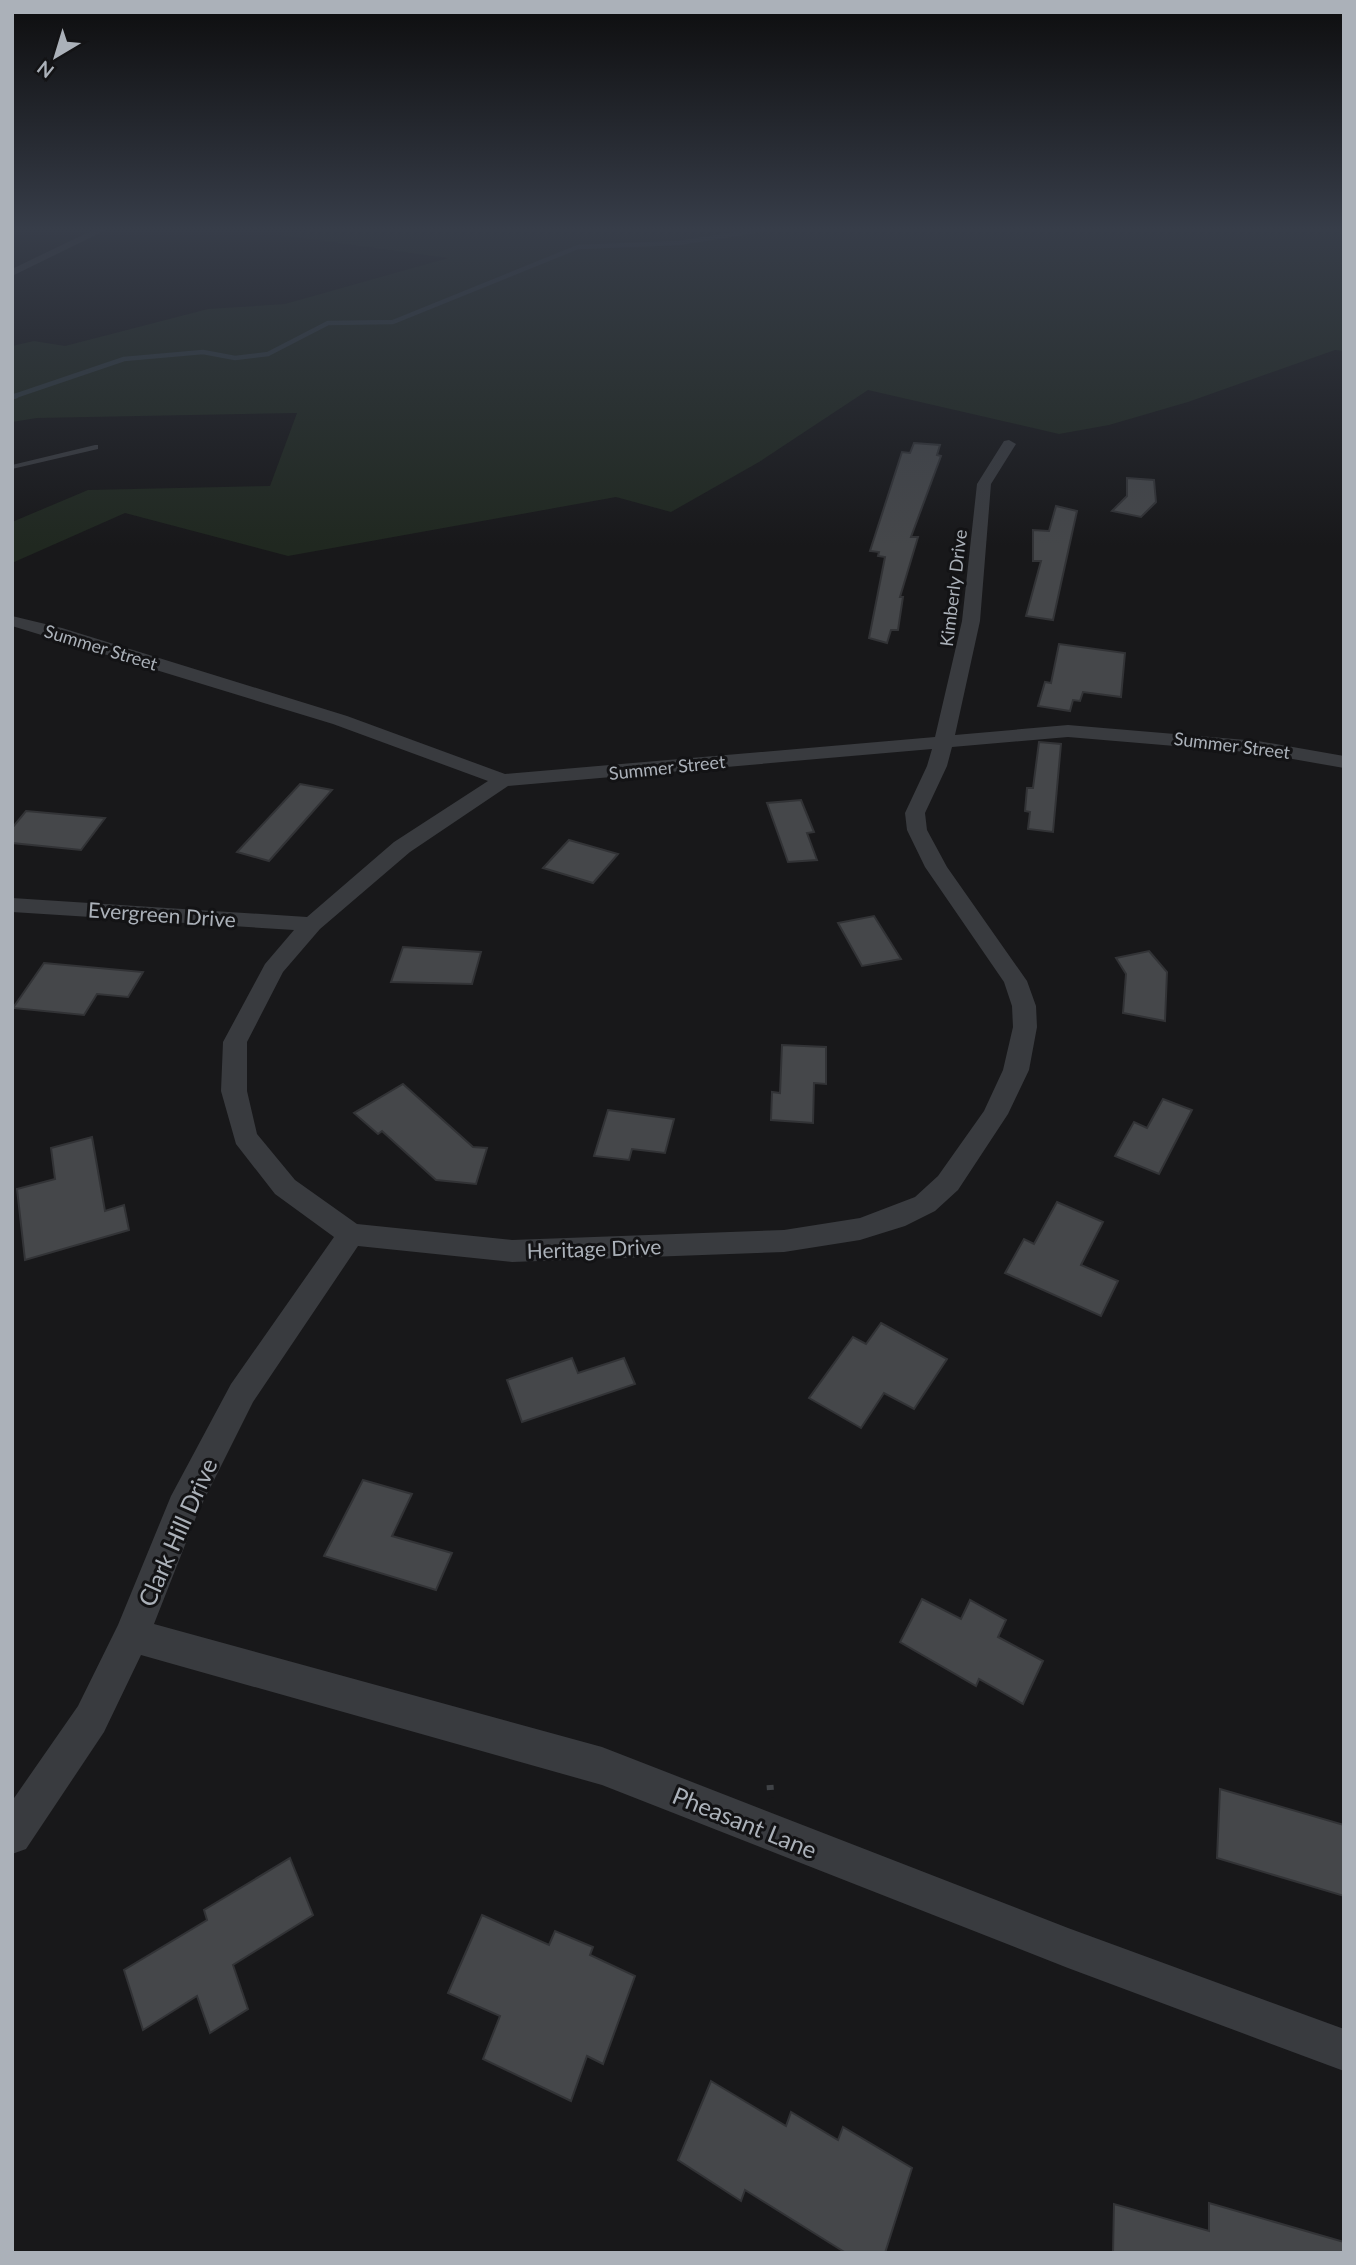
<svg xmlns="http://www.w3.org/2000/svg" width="1356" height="2265" font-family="Lato,sans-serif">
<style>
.green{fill:#202820}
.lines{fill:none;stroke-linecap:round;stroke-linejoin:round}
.stream-far1{stroke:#2f393e;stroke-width:4.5}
.stream{stroke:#2f393e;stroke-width:5}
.building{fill:#45474a;stroke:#323336;stroke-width:2}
.path{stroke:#3f4246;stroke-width:7;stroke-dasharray:5 8;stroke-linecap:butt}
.lane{fill:#393b3f;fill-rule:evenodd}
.street{fill:#393b3f;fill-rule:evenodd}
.labels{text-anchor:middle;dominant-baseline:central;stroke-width:6;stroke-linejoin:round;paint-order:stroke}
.far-street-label{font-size:18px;fill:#abb1b9;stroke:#131315}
.street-label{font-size:21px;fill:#abb1b9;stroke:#131315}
.near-street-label{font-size:24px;fill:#abb1b9;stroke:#131315}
</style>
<rect width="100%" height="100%" fill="#18181a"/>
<polygon class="green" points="313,229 1344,229 1344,351 1335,350 1188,402 1109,425 1059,434 868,390 759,462 671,512 616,497 288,556 125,513 12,563 12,522 88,490 270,486 297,413 37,418 12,422 12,346 34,341 65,346 208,309 285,304 448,258 281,235"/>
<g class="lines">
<polyline class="stream-far1" points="12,397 124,359 203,352 235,358 268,354 328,323 393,322 578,247 679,243 767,229"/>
<polyline class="stream" points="12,397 16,396"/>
</g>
<g class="building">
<polygon points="914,443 940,445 937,455 941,456 911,537 918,537 900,597 903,597 898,630 891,630 887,643 869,638 885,557 878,556 879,552 870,551 902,452 910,453"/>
<polygon points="1127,478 1154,480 1156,502 1141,517 1112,511 1127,496"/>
<polygon points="1056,506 1077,511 1053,620 1026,616 1041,561 1033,561 1033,530 1049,531"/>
<polygon points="1059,644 1125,653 1121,697 1083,692 1080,701 1073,700 1070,711 1038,706 1045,682 1051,683"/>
<polygon points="1039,742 1061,744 1053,832 1028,829 1030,812 1025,811 1027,788 1033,788"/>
<polygon points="300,784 332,790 269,861 237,852"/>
<polygon points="801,800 814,832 807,833 817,860 788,862 767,803"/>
<polygon points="26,811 105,818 81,850 12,843 12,828"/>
<polygon points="569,840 618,854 593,883 543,868"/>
<polygon points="874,916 901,959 862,966 838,923"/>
<polygon points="403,947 481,952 472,984 391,982"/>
<polygon points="1149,951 1167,972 1165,1021 1123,1013 1126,974 1116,958"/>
<polygon points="44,963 143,972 128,997 97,994 84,1015 13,1008"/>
<polygon points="782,1045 826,1047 826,1084 814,1083 813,1123 771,1120 772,1092 780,1093"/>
<polygon points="403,1084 473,1147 487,1148 476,1184 436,1180 382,1131 378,1134 354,1113"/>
<polygon points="1163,1099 1192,1110 1159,1174 1115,1156 1134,1122 1147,1128"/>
<polygon points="608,1110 674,1119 665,1153 632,1149 629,1160 594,1156"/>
<polygon points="92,1137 105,1211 124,1205 129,1230 25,1260 17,1189 55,1179 51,1148"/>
<polygon points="1057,1202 1103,1222 1081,1265 1118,1281 1101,1316 1005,1273 1024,1239 1034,1244"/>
<polygon points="881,1323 947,1359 914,1409 884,1393 861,1428 809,1398 853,1337 866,1344"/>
<polygon points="572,1358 578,1373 624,1358 635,1384 522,1422 507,1380"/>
<polygon points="363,1480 412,1494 392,1536 452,1553 436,1590 324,1556"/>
<polygon points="922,1599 961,1619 970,1600 1006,1620 998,1637 1043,1661 1023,1704 979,1679 976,1686 900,1642"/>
<polygon points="1220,1789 1344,1825 1344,1896 1217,1858"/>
<polygon points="290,1858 313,1915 233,1965 248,2009 210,2033 197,1996 143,2030 124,1970 207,1920 204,1910"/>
<polygon points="482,1915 549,1945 555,1931 593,1947 590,1955 635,1976 603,2064 587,2056 571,2101 483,2059 500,2016 448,1993"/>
<polygon points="711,2081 786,2126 791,2112 838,2140 843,2127 912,2168 885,2253 846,2253 745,2190 741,2201 678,2160"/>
<polygon points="1209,2203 1344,2242 1344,2253 1113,2253 1114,2204 1209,2231"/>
</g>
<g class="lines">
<polyline class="path" points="770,1785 771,1798"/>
<polygon class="lane" points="95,445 98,445 98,449 12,469 12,465"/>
<g class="street">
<polygon points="95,229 108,229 12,276 12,269"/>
<path d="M1009 440 1016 444 991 484 980 621 955 735 1068 725 1258 741 1344 756V768L1258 753 1068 737 952 747 947 766 925 813 927 830 947 867 1027 981 1036 1006 1037 1027 1029 1070 1008 1114 958 1190 935 1211 905 1226 860 1240 784 1252 512 1262 358 1246 253 1402 198 1512 154 1624 602 1747 1068 1928 1344 2029V2071L1068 1968 602 1785 141 1655 104 1732 26 1849 12 1854V1801L78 1706 118 1625 171 1496 231 1384 334 1237 275 1194 236 1144 221 1091 223 1042 265 964 294 930 12 912V898L307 917 394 842 488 781 333 724 12 626V616L62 628 347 716 505 774 935 737 962 621 977 484 1004 441ZM932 749 927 766 905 813 907 830 925 867 1004 982 1012 1006 1013 1027 1003 1070 984 1111 938 1176 915 1197 860 1218 784 1230 512 1240 357 1224 295 1180 257 1134 247 1091V1042L283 972 320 929 410 852 508 786Z"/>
</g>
</g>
<linearGradient id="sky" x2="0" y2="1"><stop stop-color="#0d0d0e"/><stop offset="0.42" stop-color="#373d49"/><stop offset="1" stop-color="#373d49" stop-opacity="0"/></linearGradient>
<rect width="1356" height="546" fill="url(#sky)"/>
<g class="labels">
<g class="far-street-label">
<text transform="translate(953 588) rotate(-83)">Kimberly Drive</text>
<text transform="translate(101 647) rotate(17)">Summer Street</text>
<text transform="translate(1232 745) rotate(7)">Summer Street</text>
<text transform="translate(667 767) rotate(-6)">Summer Street</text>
</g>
<g class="street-label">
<text transform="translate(162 914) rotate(4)">Evergreen Drive</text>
<text transform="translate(594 1248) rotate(-2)">Heritage Drive</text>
</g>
<g class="near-street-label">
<text transform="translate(177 1532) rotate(-66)">Clark Hill Drive</text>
<text transform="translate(745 1822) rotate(22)">Pheasant Lane</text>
</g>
</g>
<rect width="1356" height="2265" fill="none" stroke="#abb1b9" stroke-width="28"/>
<g transform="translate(56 56) rotate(218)" stroke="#131315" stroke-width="5" paint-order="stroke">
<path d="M0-5L12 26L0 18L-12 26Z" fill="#abb1b9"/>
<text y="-10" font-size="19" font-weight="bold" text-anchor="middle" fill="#abb1b9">N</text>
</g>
</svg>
